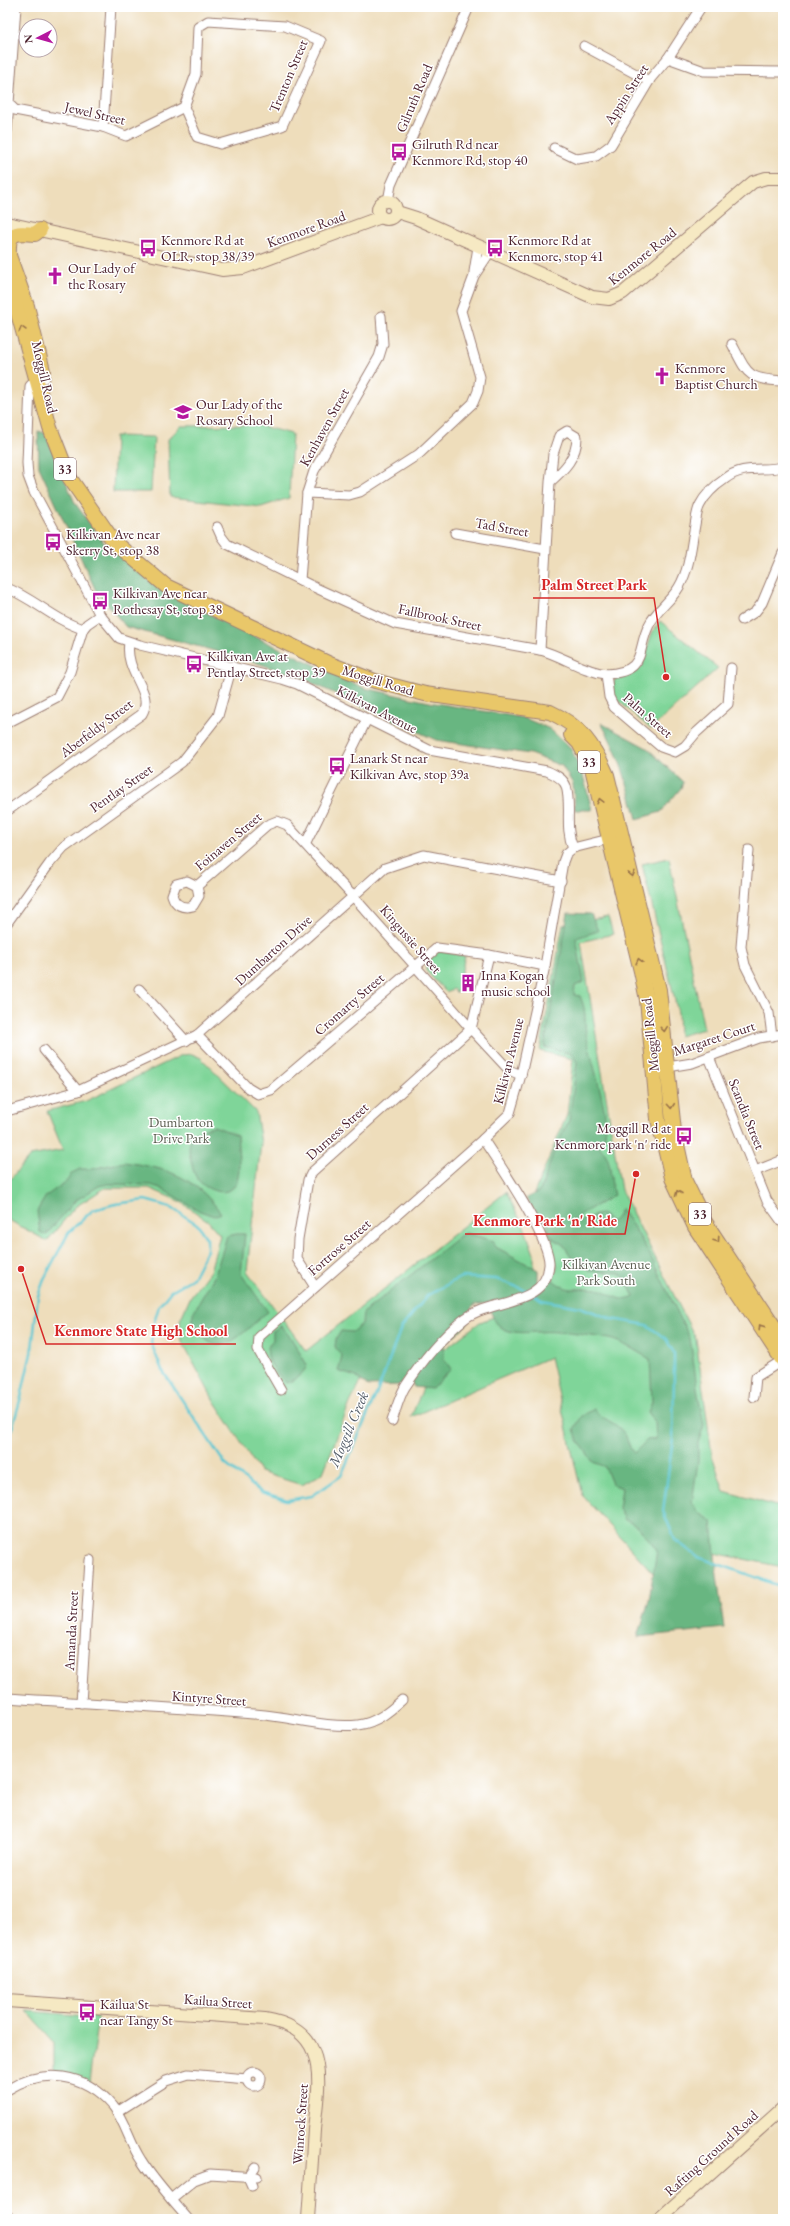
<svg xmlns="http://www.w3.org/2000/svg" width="790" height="2226" font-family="'EB Garamond',serif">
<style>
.green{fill:#7fd599;stroke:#647a62}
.forest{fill:#67b681;stroke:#586a56}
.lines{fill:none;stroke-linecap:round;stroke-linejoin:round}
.stream{stroke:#5ac6d1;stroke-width:2.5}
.street-casing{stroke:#9c7e73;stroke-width:11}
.secondary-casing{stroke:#9c7e73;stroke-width:14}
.primary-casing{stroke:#9c7e73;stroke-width:16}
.street{stroke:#fff;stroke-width:9}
.secondary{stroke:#f6e9c3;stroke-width:12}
.primary{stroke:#e9c769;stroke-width:14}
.oneway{stroke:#9a734a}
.labels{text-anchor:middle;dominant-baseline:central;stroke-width:3;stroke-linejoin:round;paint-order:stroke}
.shield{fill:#fff;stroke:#80626b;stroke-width:1}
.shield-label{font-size:13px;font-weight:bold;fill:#4a1f2b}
.street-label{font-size:14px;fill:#4a1f2b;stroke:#fff}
.poi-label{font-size:14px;fill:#4a1f2b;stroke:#fff;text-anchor:start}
.park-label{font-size:14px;fill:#5d5f52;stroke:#fff}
.water-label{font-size:15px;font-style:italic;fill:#505965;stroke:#fff}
.leader{fill:none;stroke:#d62828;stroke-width:1.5}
.callout-dot{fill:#d62828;stroke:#fff;stroke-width:1.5}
.callout-label{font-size:15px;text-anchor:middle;font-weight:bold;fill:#d62828;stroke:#fff;stroke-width:3;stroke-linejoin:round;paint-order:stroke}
</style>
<rect width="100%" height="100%" fill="#fff"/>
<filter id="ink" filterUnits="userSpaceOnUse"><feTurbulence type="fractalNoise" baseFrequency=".025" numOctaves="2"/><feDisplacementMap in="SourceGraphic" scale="8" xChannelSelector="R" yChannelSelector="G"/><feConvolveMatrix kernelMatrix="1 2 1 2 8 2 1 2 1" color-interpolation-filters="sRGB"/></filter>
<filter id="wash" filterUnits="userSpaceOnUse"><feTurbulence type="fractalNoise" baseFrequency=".012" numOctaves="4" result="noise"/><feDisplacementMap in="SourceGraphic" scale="16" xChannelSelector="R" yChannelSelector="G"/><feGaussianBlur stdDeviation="0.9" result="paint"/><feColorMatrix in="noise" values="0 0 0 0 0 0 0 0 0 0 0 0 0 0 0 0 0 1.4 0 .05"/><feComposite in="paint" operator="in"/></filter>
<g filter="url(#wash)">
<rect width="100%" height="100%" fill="#edb"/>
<g class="green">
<polygon points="257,425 292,434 289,498 261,507 170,497 168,439 181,426"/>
<polygon points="115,436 154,437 151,492 113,492"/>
<path d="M660 621 718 668 651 729 614 697 612 689 615 679C660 667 638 646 660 621Z"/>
<polygon points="669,858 704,1029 679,1036 678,1013 642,864"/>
<polygon points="608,917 613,934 581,942 621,1190 696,1339 712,1455 724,1491 783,1508 783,1567 704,1551 661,1557 654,1574 582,1495 550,1357 411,1417 433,1364 445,1349 480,1322 530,1304 553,1280 557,1266 533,1196 567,1115 573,1059 540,1051 563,925"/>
<polygon points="439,951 465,956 457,993 453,989 446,992 426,971 426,963"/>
<polygon points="192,1054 201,1058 256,1112 261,1143 247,1271 306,1351 506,1192 525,1229 534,1254 534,1276 383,1338 350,1403 323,1473 302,1485 260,1472 213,1399 182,1342 180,1320 191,1296 210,1271 220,1235 208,1221 181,1202 149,1188 105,1188 75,1207 47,1241 7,1219 7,1183 30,1156 63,1150 47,1111 86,1101 182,1055"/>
<polygon points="27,2011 98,2017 89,2082 54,2070 54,2042"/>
</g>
<g class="forest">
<polygon points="38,431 45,433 75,503 104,543 159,589 260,639 364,688 429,702 524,718 550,729 571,749 583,775 592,810 575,810 573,784 562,766 530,754 436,740 303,679 252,661 126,627 96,591 39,467"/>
<path d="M601 723 647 748 683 782 681 788 661 812 637 819C628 785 619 753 601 723Z"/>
<path d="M568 913 591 914 598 931 576 938 584 982 575 986 574 995 580 996C588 1013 583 1022 587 1038 593 1067 603 1094 606 1123 607 1128 604 1133 605 1138L598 1142C599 1149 603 1149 606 1155 611 1162 611 1187 614 1195L583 1213 572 1221C583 1223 591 1214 602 1214L612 1222 617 1217 621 1209 633 1226 648 1251 690 1338 698 1394 704 1425 698 1443V1461L692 1503 698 1512 712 1521 717 1576 724 1628 638 1637 649 1600 657 1550C647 1537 641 1527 625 1520L619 1508 622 1488 612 1484 605 1467 593 1462 578 1440 574 1429 582 1416 594 1409C603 1421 614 1420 624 1433 629 1439 628 1448 634 1453L647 1440 656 1439 655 1422 648 1412 652 1402 650 1359C637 1352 623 1342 609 1339 594 1336 572 1333 557 1332 529 1329 495 1345 489 1303L474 1305 470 1311 467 1324 444 1345V1359L451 1369 432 1389 414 1387 409 1377 403 1380 401 1385 368 1386 356 1377 338 1371 342 1356 335 1347 336 1339 341 1331 352 1332 362 1324 363 1313 461 1235 466 1233 494 1241V1246L538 1270V1285L550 1278C554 1281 560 1286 566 1288 576 1291 589 1286 601 1290 611 1294 622 1304 634 1297L625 1278 619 1273 591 1271 573 1259 562 1243 553 1239 549 1232 548 1224 535 1215 526 1198 540 1191 554 1151 569 1120 577 1062 572 1054 544 1047Z"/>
<path d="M214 1126 237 1135C238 1149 241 1168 237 1181 232 1197 212 1193 201 1183 196 1179 193 1171 192 1165 185 1142 190 1130 214 1126Z"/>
<path d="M124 1162C167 1168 194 1176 221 1213L214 1216 200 1211 160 1188 151 1185 108 1184 99 1186 75 1201 46 1235 40 1232 37 1211 46 1196 67 1181 72 1173 80 1169H92Z"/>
<path d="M237 1234H245L241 1274 268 1312C253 1321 229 1355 209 1342 203 1338 199 1332 193 1328V1313L215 1275 227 1236Z"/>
<path d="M281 1326 291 1338 307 1365C305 1373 294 1381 286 1383 275 1372 259 1353 273 1340V1331Z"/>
</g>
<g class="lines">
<g class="stream">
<polyline points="532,1294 542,1300 580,1307 612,1319 647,1325 666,1339 674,1353 674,1372 673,1438 663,1511 675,1540 698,1557 783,1587"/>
<polyline points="7,1446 21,1397 32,1349 38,1296 45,1277 69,1232 93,1210 115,1204 145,1200 170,1207 197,1224 207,1239 207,1250 193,1278 171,1291 159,1306 154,1323 151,1343 162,1370 225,1464 261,1492 287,1500 312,1496 341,1476 378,1390 401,1328 428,1295 461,1277 496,1279 528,1291"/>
</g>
</g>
</g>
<g filter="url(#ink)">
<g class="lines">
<g class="street-casing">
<g id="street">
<polyline points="584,46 649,81"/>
<polyline points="668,58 704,71 783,72"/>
<polyline points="7,102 15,110 103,127 126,136 184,107 196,74 198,27 208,21 285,26 321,41 282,126 220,144 197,137 184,107"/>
<polyline points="103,127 111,7"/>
<polyline points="7,131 16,7"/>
<polyline points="554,148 577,159 596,156 611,145 651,78 668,58 701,7"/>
<polyline points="388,201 391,185 469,7"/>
<polyline points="474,272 478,247"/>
<path d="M732 344C748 375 747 379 783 381"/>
<path d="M45 378 36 380 30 386 27 463 28 476 34 492 100 615 119 638 140 645 282 679 297 684 429 750 547 771C554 774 563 778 566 786 572 807 564 826 573 848L566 854 563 862 545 966 521 1075 510 1113 483 1139C499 1164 551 1239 549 1265 546 1307 488 1299 463 1320 441 1338 420 1364 405 1387 399 1397 396 1410 392 1421"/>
<polyline points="307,493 349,495 360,492 419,454 473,403 478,391 480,377 461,311 474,276 490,252"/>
<path d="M217 527 221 536 227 544 316 588 395 624 540 650C563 656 582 671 606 674"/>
<polyline points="455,533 545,549"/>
<polyline points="300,580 307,493 314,471 379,357 383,344 381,316"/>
<path d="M7 588C34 599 56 621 83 629"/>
<polyline points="742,620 755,612 762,603 783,553"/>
<path d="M540 650 550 482C564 470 577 457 577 437L567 431 559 436 553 454 550 482"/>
<path d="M731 668 728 704 696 733 685 746 675 752 661 747 614 707 609 697 606 674C648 672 636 650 649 625 656 610 671 601 679 587 690 568 691 546 695 525 696 519 697 510 700 505 705 495 716 485 725 479 744 464 762 472 783 467"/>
<polyline points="7,723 57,697 70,672 83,629 87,624 100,615"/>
<path d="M7 811 142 714C155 692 124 673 129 643"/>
<polyline points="306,843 367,719"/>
<polyline points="573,848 613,838"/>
<polyline points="749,850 741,947 745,965 769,1013 772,1036"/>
<path d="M197 886 187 881 176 884 172 895C175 905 182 909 193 906L199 896 197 886 267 825 277 821 287 825 360 904 471 1029 509 1070 521 1075"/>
<polyline points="7,923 50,863 64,847 182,762 218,716 232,666"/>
<polyline points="139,989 186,1041"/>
<polyline points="197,1035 248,1088 258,1094 271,1090 437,948 489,955 545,966"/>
<polyline points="44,1050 78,1091"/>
<polyline points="709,1057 767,1201 783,1223"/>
<polyline points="662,1068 692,1063 759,1038 783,1034"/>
<polyline points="7,1111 78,1091 197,1035 385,868 424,855 561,881"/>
<polyline points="755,1171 783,1160"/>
<polyline points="315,1287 297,1259 298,1239 308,1180 312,1172 471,1029 489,955"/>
<polyline points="281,1390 258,1350 259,1337 483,1139"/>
<polyline points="754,1397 756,1377 783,1360"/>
<path d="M7 1698C93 1704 179 1707 265 1715 295 1718 327 1728 358 1725 376 1723 390 1711 402 1700"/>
<polyline points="81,1703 90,1560"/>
<circle cx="254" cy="2079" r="7"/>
<path d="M7 2090C43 2067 85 2073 113 2106 125 2121 130 2144 141 2160 154 2181 172 2200 188 2219"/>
<polyline points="117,2112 166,2081 188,2074 247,2079"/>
<polyline points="252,2186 248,2177 255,2167"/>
<polyline points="171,2199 194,2180 210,2174 257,2177"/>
<polyline points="7,2215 10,2219"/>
</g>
</g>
<g class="secondary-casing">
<g id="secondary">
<circle cx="387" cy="210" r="9"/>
<polyline points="397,212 416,218 592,297 609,299 623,293 753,182 766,178 783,178"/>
<polyline points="7,223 222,270 243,268 381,217"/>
<path d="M7 2001 265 2019C285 2022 305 2031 313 2051 323 2075 316 2106 314 2130 312 2160 310 2189 308 2219"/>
<polyline points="659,2219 783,2108"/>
</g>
</g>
<g class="primary-casing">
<g id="primary">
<polyline points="7,250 27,306 43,371"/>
<path d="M9 256C8 233 13 232 35 234L40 230"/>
<path d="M7 281 14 299 50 428 69 477 114 542 166 586 330 664 375 681 425 694 550 712C581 726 594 746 607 775L659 990 674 1131 685 1181 705 1222 783 1340"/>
<polyline points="571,735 579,743 592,768 641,971 647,1000 658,1119 672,1178 695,1227 783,1361"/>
</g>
</g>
<use href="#street" class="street"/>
<use href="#secondary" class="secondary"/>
<use href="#primary" class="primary"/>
</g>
<defs><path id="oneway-chevron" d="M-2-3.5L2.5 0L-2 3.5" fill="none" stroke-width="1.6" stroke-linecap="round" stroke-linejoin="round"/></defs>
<g class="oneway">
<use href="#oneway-chevron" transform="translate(22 329) rotate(-106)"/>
<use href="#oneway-chevron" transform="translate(600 801) rotate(-104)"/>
<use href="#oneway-chevron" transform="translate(632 874) rotate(76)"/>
<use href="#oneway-chevron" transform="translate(639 961) rotate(-103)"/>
<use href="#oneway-chevron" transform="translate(664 1029) rotate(84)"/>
<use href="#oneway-chevron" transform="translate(671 1106) rotate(85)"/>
<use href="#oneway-chevron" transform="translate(678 1193) rotate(-112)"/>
<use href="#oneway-chevron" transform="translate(717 1240) rotate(56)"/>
<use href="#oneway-chevron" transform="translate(761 1327) rotate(-123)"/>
</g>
</g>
<defs>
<g id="bus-bare" transform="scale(1.38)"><path d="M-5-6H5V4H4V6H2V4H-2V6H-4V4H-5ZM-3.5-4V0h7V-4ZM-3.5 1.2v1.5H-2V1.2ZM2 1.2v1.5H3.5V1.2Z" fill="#b5179e" stroke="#fff" stroke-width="2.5" paint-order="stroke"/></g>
<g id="church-bare" transform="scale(1.38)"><path d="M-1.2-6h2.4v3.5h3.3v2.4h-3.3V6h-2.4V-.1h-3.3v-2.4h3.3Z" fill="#b5179e" stroke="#fff" stroke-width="2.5" paint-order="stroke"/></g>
<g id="school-bare" transform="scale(1.38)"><path d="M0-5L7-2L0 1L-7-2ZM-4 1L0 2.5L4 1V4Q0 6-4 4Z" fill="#b5179e" stroke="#fff" stroke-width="2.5" paint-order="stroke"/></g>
<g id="building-bare" transform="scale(1.38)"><path d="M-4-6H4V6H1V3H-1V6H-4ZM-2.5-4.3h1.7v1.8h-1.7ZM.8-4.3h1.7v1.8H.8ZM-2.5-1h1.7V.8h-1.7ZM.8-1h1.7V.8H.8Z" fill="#b5179e" stroke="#fff" stroke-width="2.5" paint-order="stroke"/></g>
</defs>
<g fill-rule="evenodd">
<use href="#bus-bare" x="399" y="152"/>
<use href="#bus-bare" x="148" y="248"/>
<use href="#bus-bare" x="495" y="248"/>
<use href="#church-bare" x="55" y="276"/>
<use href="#church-bare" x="662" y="376"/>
<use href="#school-bare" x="183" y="412"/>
<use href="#bus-bare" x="53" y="542"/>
<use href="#bus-bare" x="100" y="601"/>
<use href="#bus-bare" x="194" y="664"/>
<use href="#bus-bare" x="337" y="766"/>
<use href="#building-bare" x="468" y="983"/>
<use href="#bus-bare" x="684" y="1136"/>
<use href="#bus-bare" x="87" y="2012"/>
</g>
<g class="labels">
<g class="shield">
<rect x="54" y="458" width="22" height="22" rx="3"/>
<rect x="578" y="751" width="22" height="22" rx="3"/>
<rect x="689" y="1203" width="22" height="22" rx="3"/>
</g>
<g class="shield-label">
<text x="65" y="469">33</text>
<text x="589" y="762">33</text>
<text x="700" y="1214">33</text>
</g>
<g class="street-label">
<text transform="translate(288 76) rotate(-67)">Trenton Street</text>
<text transform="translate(626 94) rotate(-57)">Appin Street</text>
<text transform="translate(414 98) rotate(-67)">Gilruth Road</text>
<text transform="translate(95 113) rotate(13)">Jewel Street</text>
<text transform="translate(306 229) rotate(-20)">Kenmore Road</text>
<text transform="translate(642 256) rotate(-39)">Kenmore Road</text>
<text transform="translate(45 377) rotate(77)">Moggill Road</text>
<text transform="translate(324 427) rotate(-61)">Kenhaven Street</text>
<text transform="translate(502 527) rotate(10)">Tad Street</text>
<text transform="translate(440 617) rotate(12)">Fallbrook Street</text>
<text transform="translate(378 680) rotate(17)">Moggill Road</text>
<text transform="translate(377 709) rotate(27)">Kilkivan Avenue</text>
<text transform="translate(648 715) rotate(41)">Palm Street</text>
<text transform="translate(96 728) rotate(-37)">Aberfeldy Street</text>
<text transform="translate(121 788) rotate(-35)">Pentlay Street</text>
<text transform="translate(228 841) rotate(-40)">Foinaven Street</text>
<text transform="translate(411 939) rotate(49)">Kingussie Street</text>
<text transform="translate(273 950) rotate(-42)">Dumbarton Drive</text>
<text transform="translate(349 1004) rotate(-41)">Cromarty Street</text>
<text transform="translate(650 1035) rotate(-96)">Moggill Road</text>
<text transform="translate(714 1038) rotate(-18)">Margaret Court</text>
<text transform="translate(508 1061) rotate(-76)">Kilkivan Avenue</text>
<text transform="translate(747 1114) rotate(68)">Scandia Street</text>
<text transform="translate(337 1131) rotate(-42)">Durness Street</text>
<text transform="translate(339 1247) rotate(-41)">Fortrose Street</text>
<text transform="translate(71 1631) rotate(-87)">Amanda Street</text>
<text transform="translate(209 1698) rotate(4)">Kintyre Street</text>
<text transform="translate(218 2001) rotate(4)">Kailua Street</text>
<text transform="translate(300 2124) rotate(-86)">Winrock Street</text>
<text transform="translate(711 2153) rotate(-42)">Rafting Ground Road</text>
</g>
<g class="poi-label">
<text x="412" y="144">Gilruth Rd near<tspan x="412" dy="16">Kenmore Rd, stop 40</tspan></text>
<text x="161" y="240">Kenmore Rd at<tspan x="161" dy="16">OLR, stop 38/39</tspan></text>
<text x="508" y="240">Kenmore Rd at<tspan x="508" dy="16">Kenmore, stop 41</tspan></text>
<text x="68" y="268">Our Lady of<tspan x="68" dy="16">the Rosary</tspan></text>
<text x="675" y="368">Kenmore<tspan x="675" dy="16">Baptist Church</tspan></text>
<text x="196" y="404">Our Lady of the<tspan x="196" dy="16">Rosary School</tspan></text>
<text x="66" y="534">Kilkivan Ave near<tspan x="66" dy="16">Skerry St, stop 38</tspan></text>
<text x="113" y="593">Kilkivan Ave near<tspan x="113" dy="16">Rothesay St, stop 38</tspan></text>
<text x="207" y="656">Kilkivan Ave at<tspan x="207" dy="16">Pentlay Street, stop 39</tspan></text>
<text x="350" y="758">Lanark St near<tspan x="350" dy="16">Kilkivan Ave, stop 39a</tspan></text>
<text x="481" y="975">Inna Kogan<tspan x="481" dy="16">music school</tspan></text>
<text x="671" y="1128" text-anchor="end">Moggill Rd at<tspan x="671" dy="16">Kenmore park 'n' ride</tspan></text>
<text x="100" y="2004">Kailua St<tspan x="100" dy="16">near Tangy St</tspan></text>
</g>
<g class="park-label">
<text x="181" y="1122">Dumbarton<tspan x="181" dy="16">Drive Park</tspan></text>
<text x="606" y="1264">Kilkivan Avenue<tspan x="606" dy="16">Park South</tspan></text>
</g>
<g class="water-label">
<text transform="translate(348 1429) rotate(-67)">Moggill Creek</text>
</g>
</g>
<path class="leader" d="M666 677L654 598H533M636 1174L625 1234H465M21 1269L46 1344H236"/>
<g class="callout-dot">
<circle cx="666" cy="677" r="4"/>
<circle cx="636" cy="1174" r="4"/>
<circle cx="21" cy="1269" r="4"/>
</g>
<g class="callout-label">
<text x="594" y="590">Palm Street Park</text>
<text x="545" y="1226">Kenmore Park 'n' Ride</text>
<text x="141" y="1336">Kenmore State High School</text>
</g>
<rect width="790" height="2226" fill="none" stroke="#fff" stroke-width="24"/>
<g transform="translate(38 38) rotate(264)"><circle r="19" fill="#ffffff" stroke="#b7a5aa"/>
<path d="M0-3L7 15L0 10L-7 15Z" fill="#b5179e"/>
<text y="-6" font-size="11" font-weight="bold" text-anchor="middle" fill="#4a1f2b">N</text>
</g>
</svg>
